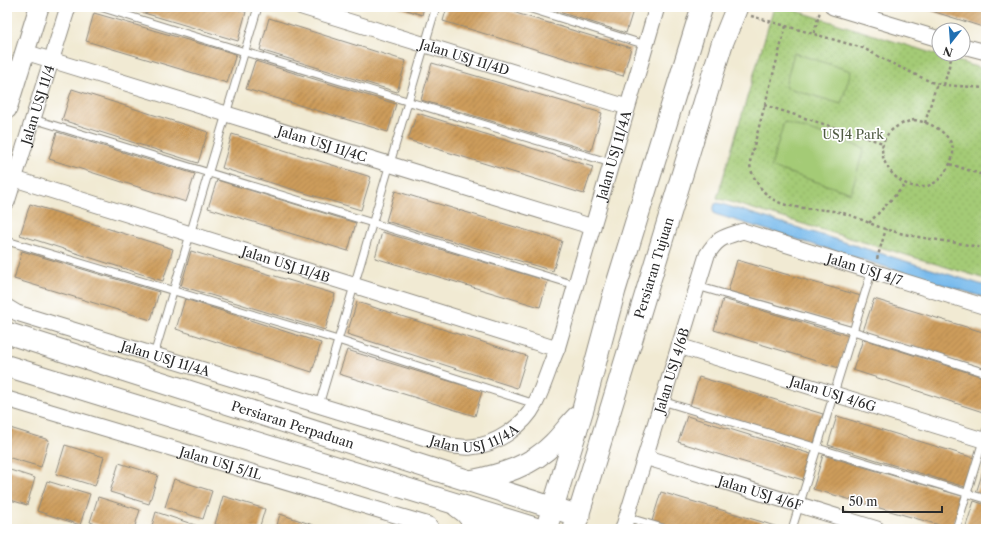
<svg xmlns="http://www.w3.org/2000/svg" width="993" height="536" font-family="'Libre Caslon Text',serif">
<style>
.park{fill:url(#park-dots);stroke:#687b50}
.garden{fill:#a4cb76;stroke:#687b50}
.water{fill:#77baec;stroke:#51728c}
.building{fill:url(#building-hatch)}
.lines{fill:none;stroke-linecap:round;stroke-linejoin:round}
.service-casing{stroke:#8e8a7f;stroke-width:9}
.minor-casing{stroke:#8e8a7f;stroke-width:17}
.tertiary-casing{stroke:#8e8a7f;stroke-width:21}
.secondary-casing{stroke:#8e8a7f;stroke-width:23}
.path{stroke:#8e8a7f;stroke-width:2.5;stroke-dasharray:3 3;stroke-linecap:butt}
.service{stroke:#fff;stroke-width:7}
.minor{stroke:#fff;stroke-width:15}
.tertiary{stroke:#fff;stroke-width:19}
.secondary{stroke:#fff;stroke-width:21}
.labels{text-anchor:middle;dominant-baseline:central;stroke-width:3.5;stroke-linejoin:round;paint-order:stroke}
.street-label{font-size:13px;fill:#2b2b2b;stroke:#fff}
.park-label{font-size:13px;fill:#4f5b42;stroke:#fff}
</style>
<defs>
<pattern id="park-dots" width="8" height="8" patternUnits="userSpaceOnUse"><rect width="8" height="8" fill="#a4cb76"/><path d="M2 2h.1M6 6h.1" fill="none" stroke="#8dae66" stroke-width="1.8" stroke-linecap="round"/></pattern>
<pattern id="building-hatch" width="6" height="6" patternUnits="userSpaceOnUse"><rect width="6" height="6" fill="#ce9d5b"/><path d="M-1 1l2-2M0 6l6-6M5 7l2-2" fill="none" stroke="#a7804b"/></pattern>
</defs>
<rect width="100%" height="100%" fill="#fff"/>
<filter id="ink" filterUnits="userSpaceOnUse"><feTurbulence type="fractalNoise" baseFrequency=".025" numOctaves="2"/><feDisplacementMap in="SourceGraphic" scale="8" xChannelSelector="R" yChannelSelector="G"/><feConvolveMatrix kernelMatrix="1 2 1 2 8 2 1 2 1" color-interpolation-filters="sRGB"/></filter>
<filter id="wash" filterUnits="userSpaceOnUse"><feTurbulence type="fractalNoise" baseFrequency=".012" numOctaves="4" result="noise"/><feDisplacementMap in="SourceGraphic" scale="16" xChannelSelector="R" yChannelSelector="G"/><feGaussianBlur stdDeviation="0.9" result="paint"/><feColorMatrix in="noise" values="0 0 0 0 0 0 0 0 0 0 0 0 0 0 0 0 0 1.4 0 .05"/><feComposite in="paint" operator="in"/></filter>
<g filter="url(#wash)">
<rect width="100%" height="100%" fill="#f1ead3"/>
<polygon class="park" points="774,7 784,7 986,70 986,279 717,198"/>
<g class="garden">
<polygon points="794,53 851,71 841,104 785,87"/>
<polygon points="784,122 864,148 851,193 771,167"/>
</g>
<polygon class="water" points="718,203 986,286 986,298 715,214 713,211 715,204"/>
<g id="blocks">
<g class="building">
<polygon points="124,7 230,7 246,12 238,41"/>
<polygon points="398,7 424,7 422,15"/>
<polygon points="447,7 496,7 631,48 623,76 443,21"/>
<polygon points="543,7 634,7 626,33"/>
<polygon points="919,7 986,7 986,28"/>
<polygon points="94,13 236,54 227,83 86,41"/>
<polygon points="269,18 406,61 397,92 260,50"/>
<polygon points="255,61 396,104 388,132 246,89"/>
<polygon points="432,63 602,113 591,151 421,100"/>
<polygon points="72,89 208,132 198,163 62,120"/>
<polygon points="417,113 593,167 584,194 408,140"/>
<polygon points="57,132 195,174 186,202 49,159"/>
<polygon points="232,134 371,177 361,210 222,168"/>
<polygon points="217,180 356,223 348,251 208,208"/>
<polygon points="395,191 562,241 553,271 386,221"/>
<polygon points="30,204 173,249 163,281 20,235"/>
<polygon points="382,232 548,281 540,307 375,258"/>
<polygon points="22,251 159,292 151,320 14,279"/>
<polygon points="191,251 335,294 325,330 181,286"/>
<polygon points="737,260 861,296 852,327 728,291"/>
<polygon points="185,299 321,343 312,372 176,329"/>
<polygon points="723,299 849,336 839,368 714,330"/>
<polygon points="874,299 986,333 986,369 863,331"/>
<polygon points="357,302 527,356 517,388 347,334"/>
<polygon points="863,339 986,378 986,413 853,370"/>
<polygon points="347,350 482,391 475,416 339,374"/>
<polygon points="699,377 823,414 814,443 690,406"/>
<polygon points="687,416 811,454 803,480 678,442"/>
<polygon points="837,416 974,458 965,487 828,445"/>
<polygon points="10,428 49,440 41,467 7,457 7,436"/>
<polygon points="65,445 104,457 95,486 56,474"/>
<polygon points="823,455 962,496 953,529 813,489"/>
<polygon points="986,462 986,496 976,493"/>
<polygon points="119,463 158,475 149,504 110,492"/>
<polygon points="7,469 35,478 27,505 7,499"/>
<polygon points="174,479 212,491 203,519 165,507"/>
<polygon points="47,481 90,494 80,525 37,511"/>
<polygon points="661,492 759,521 784,529 679,529 666,525 652,521"/>
<polygon points="223,496 265,509 259,529 232,529 215,524"/>
<polygon points="98,497 140,510 134,529 111,529 90,522"/>
<polygon points="974,501 986,505 986,529 965,529"/>
<polygon points="156,512 198,526 197,529 151,529"/>
<polygon points="280,514 322,528 321,529 276,529"/>
</g>
</g>
</g>
<g filter="url(#ink)">
<use href="#blocks" fill-opacity="0" stroke="#8e8a7f" stroke-width="1"/>
<g class="lines">
<g class="service-casing">
<g id="service">
<polyline points="100,7 245,52 611,163"/>
<polyline points="525,7 646,45"/>
<polyline points="33,119 575,285"/>
<polyline points="7,241 338,340 535,404"/>
<polyline points="697,286 853,331 986,373"/>
<polyline points="154,355 258,7"/>
<polyline points="662,401 986,499"/>
<polyline points="319,405 436,7"/>
<polyline points="626,517 666,529"/>
<polyline points="792,529 872,270"/>
<polyline points="956,529 986,431"/>
</g>
</g>
<g class="minor-casing">
<g id="minor">
<path id="s1" d="M302 7 627 107"/>
<polyline points="833,7 939,39"/>
<polyline points="963,46 986,52"/>
<path id="s2" d="M25 52 593 227"/>
<path id="s3" d="M15 179 557 349"/>
<path id="s4" d="M7 202 68 7"/>
<path id="s5" d="M7 307 17 313 452 446C458 446 465 448 471 447 496 445 524 426 535 404 544 386 549 367 557 349L657 7"/>
<path id="s6" d="M679 346 986 441"/>
<path id="s7" d="M7 399 429 525 432 529"/>
<path id="s8" d="M645 457 877 529"/>
<path id="s9" d="M623 529 707 255C718 237 724 237 743 231L986 307"/>
</g>
</g>
<g class="tertiary-casing">
<polyline id="tertiary" points="7,109 39,7"/>
</g>
<g class="secondary-casing">
<g id="secondary">
<path id="s10" d="M7 333 579 516"/>
<polyline points="7,366 538,529"/>
<path d="M470 481C501 475 532 466 554 443 562 435 569 425 577 417"/>
<polyline points="457,506 465,512 480,529"/>
<polyline points="549,520 583,409 615,290 702,7"/>
<path id="s11" d="M574 529 722 44 737 7"/>
</g>
</g>
<g class="path">
<polyline points="751,16 863,48 889,62 931,82 944,85 986,88"/>
<path d="M786 26 752 153C751 156 750 161 750 165 752 177 761 191 771 198 790 211 816 207 839 212 858 216 876 228 896 232 926 240 956 241 986 249"/>
<polyline points="814,33 820,11"/>
<polyline points="944,85 952,55"/>
<polyline points="764,105 883,143"/>
<path d="M914 120C919 121 924 122 929 124 939 128 952 138 953 150 954 158 948 168 943 175 910 217 842 137 914 120Z"/>
<polyline points="925,123 937,83"/>
<polyline points="950,164 986,176"/>
<polyline points="869,223 906,184"/>
<polyline points="877,259 886,229"/>
</g>
<use href="#service" class="service"/>
<use href="#minor" class="minor"/>
<use href="#tertiary" class="tertiary"/>
<use href="#secondary" class="secondary"/>
</g>
</g>
<g class="labels">
<g class="street-label">
<text stroke="none"><textPath href="#s1" startOffset="170">Jalan USJ 11/4D</textPath></text>
<text stroke="none"><textPath href="#s4" startOffset="102">Jalan USJ 11/4</textPath></text>
<text stroke="none"><textPath href="#s2" startOffset="311">Jalan USJ 11/4C</textPath></text>
<text stroke="none"><textPath href="#s5" startOffset="827">Jalan USJ 11/4A</textPath></text>
<text stroke="none"><textPath href="#s3" startOffset="284">Jalan USJ 11/4B</textPath></text>
<text stroke="none"><textPath href="#s11" startOffset="273">Persiaran Tujuan</textPath></text>
<text stroke="none"><textPath href="#s9" startOffset="459">Jalan USJ 4/7</textPath></text>
<text stroke="none"><textPath href="#s5" startOffset="167">Jalan USJ 11/4A</textPath></text>
<text stroke="none"><textPath href="#s9" startOffset="166">Jalan USJ 4/6B</textPath></text>
<text stroke="none"><textPath href="#s6" startOffset="161">Jalan USJ 4/6G</textPath></text>
<text stroke="none"><textPath href="#s10" startOffset="300">Persiaran Perpaduan</textPath></text>
<text stroke="none"><textPath href="#s5" startOffset="490">Jalan USJ 11/4A</textPath></text>
<text stroke="none"><textPath href="#s7" startOffset="223">Jalan USJ 5/1L</textPath></text>
<text stroke="none"><textPath href="#s8" startOffset="121">Jalan USJ 4/6F</textPath></text>
</g>
<g class="park-label">
<text x="853" y="134">USJ4 Park</text>
</g>
</g>
<rect width="993" height="536" fill="none" stroke="#fff" stroke-width="24"/>
<g transform="translate(951 42) rotate(197)"><circle r="19" fill="#ffffff" stroke="#aaaaaa"/>
<path d="M0-3L7 15L0 10L-7 15Z" fill="#1f6fb2"/>
<text y="-6" font-size="11" font-weight="bold" text-anchor="middle" fill="#2b2b2b">N</text>
</g>
<path d="M843 506v6h99v-6" fill="none" stroke="#2b2b2b" stroke-width="2"/>
<text x="849" y="506" font-size="12" fill="#2b2b2b" stroke="#ffffff" stroke-width="3" paint-order="stroke">50 m</text>
</svg>
